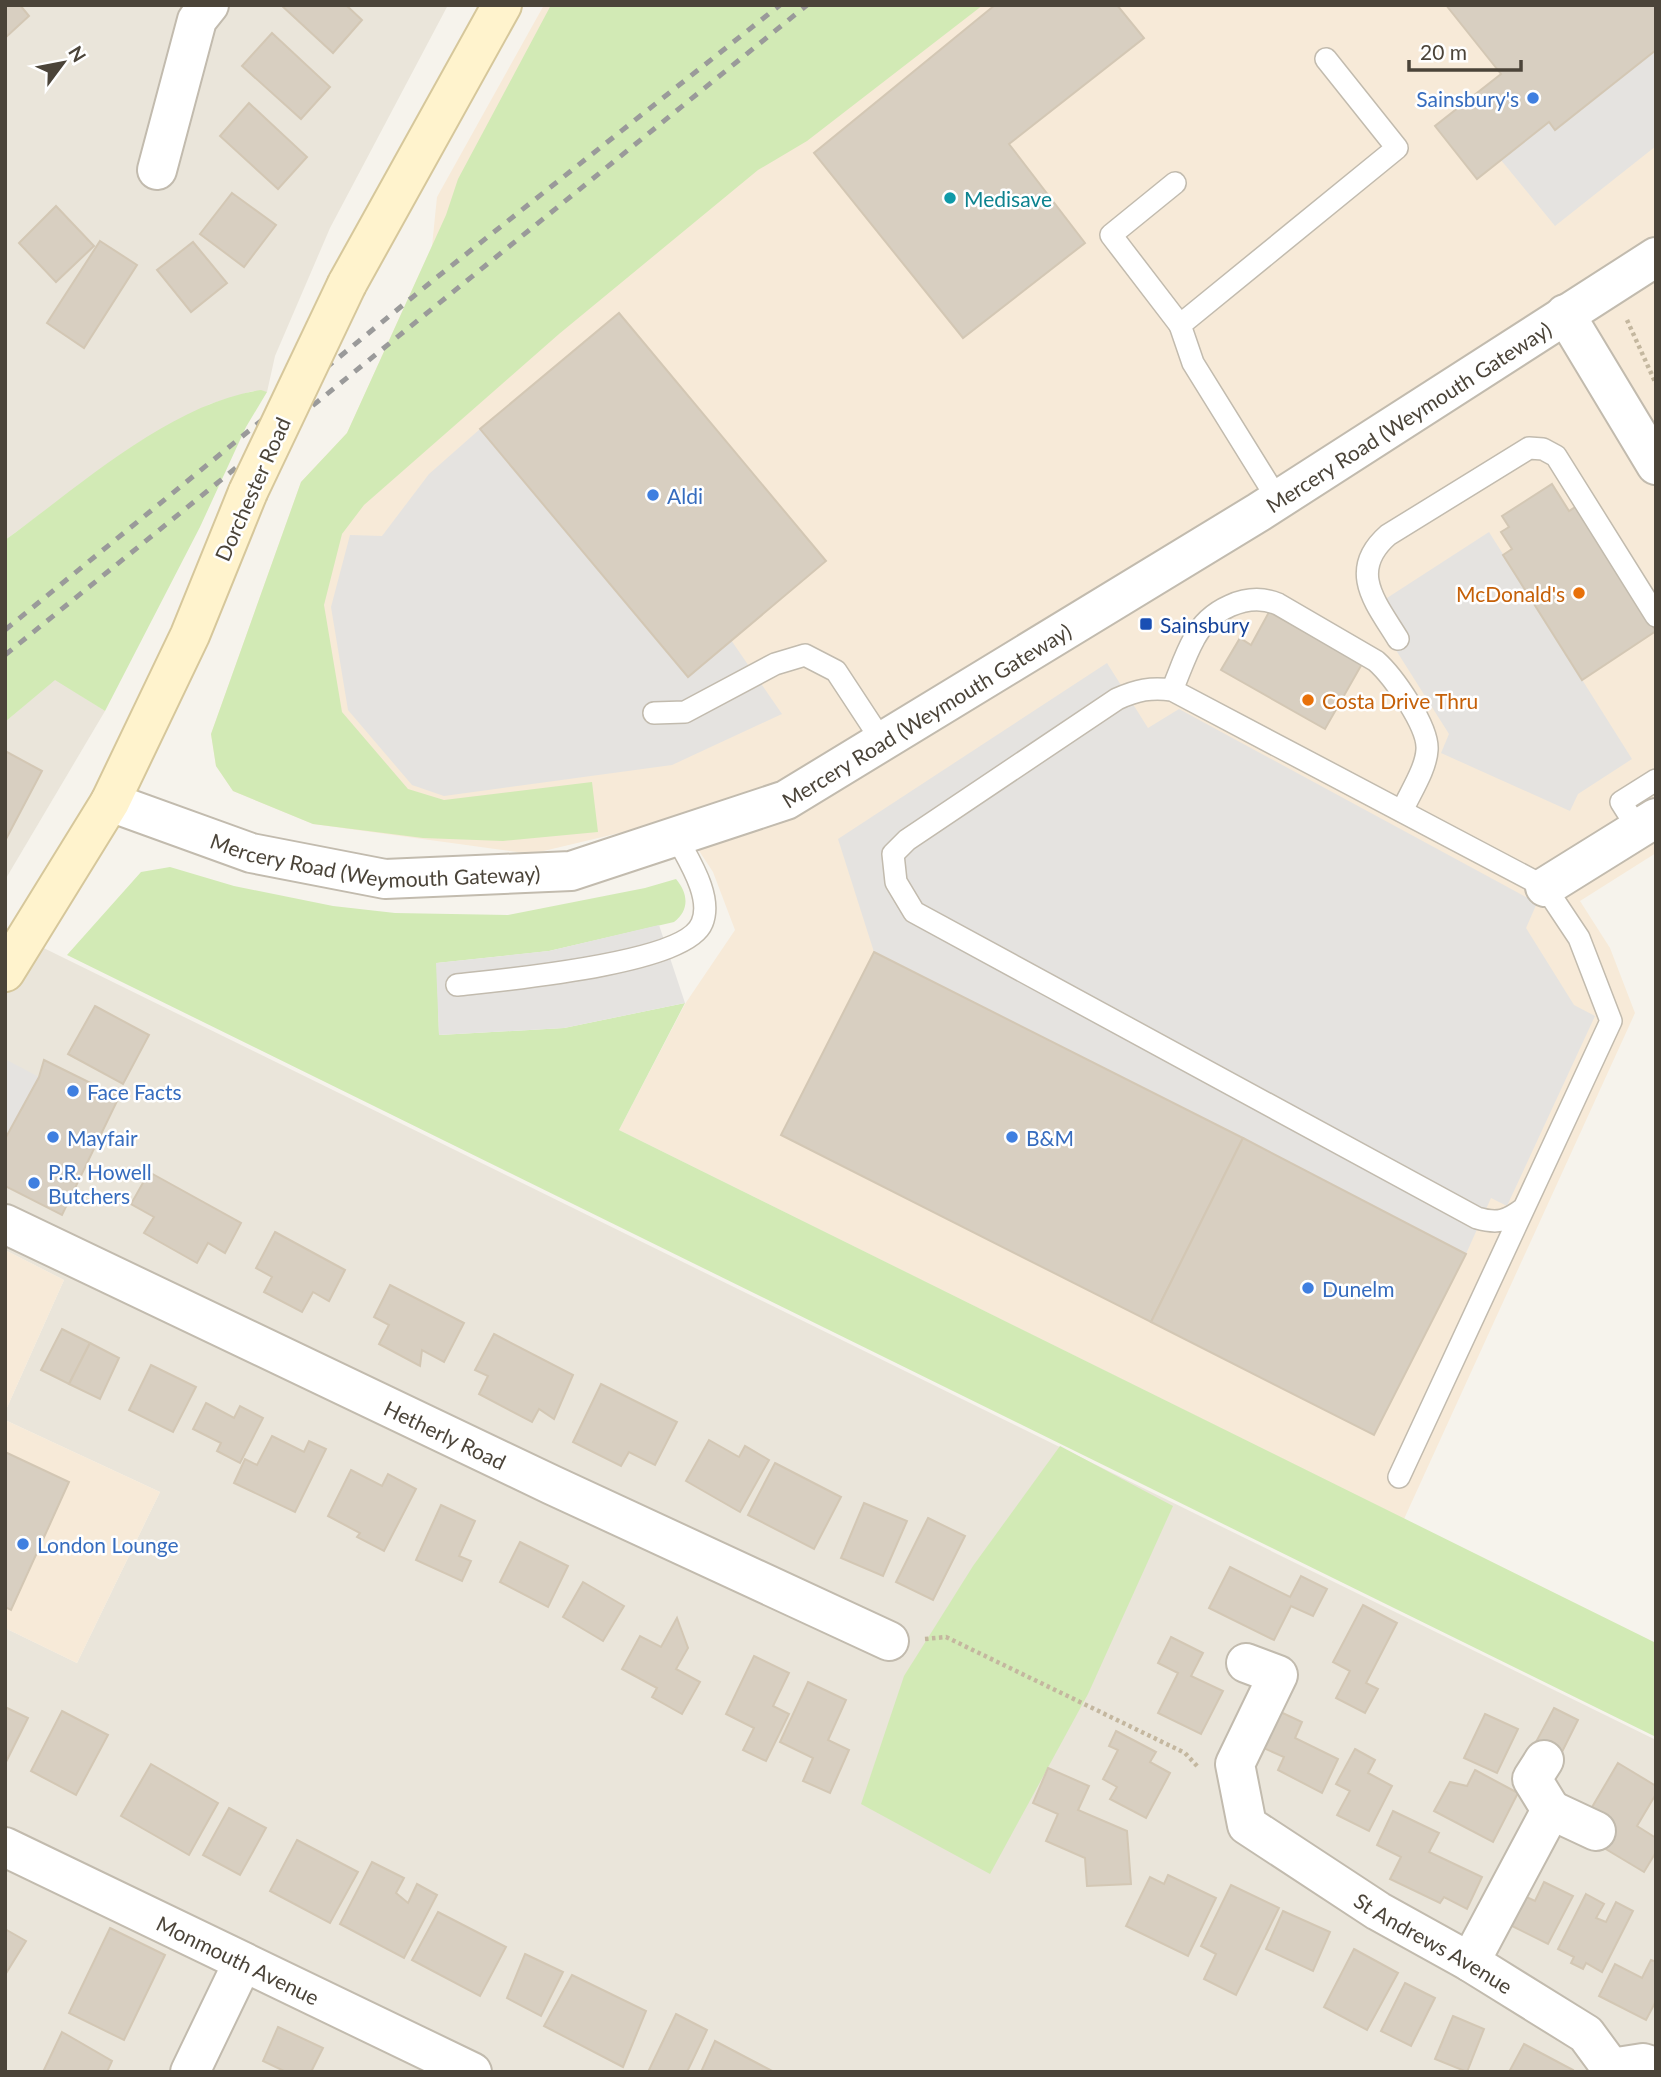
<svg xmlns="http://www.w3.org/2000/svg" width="1661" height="2077" font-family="Lato,sans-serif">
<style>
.residential{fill:#eae5da}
.commercial{fill:#f7ead8}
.green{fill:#d2eab5}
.parking{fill:#e5e3e0}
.building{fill:#d8cfc1;stroke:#d3c7b4;stroke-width:2}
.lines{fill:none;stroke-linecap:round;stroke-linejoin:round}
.lane-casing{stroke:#c2bbae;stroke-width:24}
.street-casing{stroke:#c2bbae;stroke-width:42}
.secondary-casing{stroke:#d6c79b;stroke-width:42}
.path{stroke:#c4b79f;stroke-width:4.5;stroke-dasharray:3.5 3.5;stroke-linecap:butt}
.lane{stroke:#fff;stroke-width:21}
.street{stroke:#fff;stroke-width:38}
.secondary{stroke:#fff3cd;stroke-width:38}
.rail{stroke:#9a9a9a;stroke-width:5;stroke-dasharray:9 9;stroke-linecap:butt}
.secondary-bridge-casing{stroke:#d6c79b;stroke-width:42;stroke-linecap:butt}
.secondary-bridge{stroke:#fff3cd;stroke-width:38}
.shop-dot{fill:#3f7fe0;stroke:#fff;stroke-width:2.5}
.culture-dot{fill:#0f9aa8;stroke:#fff;stroke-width:2.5}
.food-dot{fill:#e8710a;stroke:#fff;stroke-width:2.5}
.transit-dot{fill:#1a4fb4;stroke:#fff;stroke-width:2.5}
.labels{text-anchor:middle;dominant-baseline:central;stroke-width:5;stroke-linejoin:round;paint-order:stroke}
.shop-label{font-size:21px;fill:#366cbe;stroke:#fff;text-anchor:start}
.culture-label{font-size:21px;fill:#0d838f;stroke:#fff;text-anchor:start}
.street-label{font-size:21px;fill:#4b4439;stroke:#fff}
.food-label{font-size:21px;fill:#c56008;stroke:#fff;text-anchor:end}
.transit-label{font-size:21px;fill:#164399;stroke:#fff;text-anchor:start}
</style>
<rect width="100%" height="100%" fill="#f6f3ec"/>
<g class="residential">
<polygon points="5,5 448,5 330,228 275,356 267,392 253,391 210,404 141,441 5,540"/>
<polygon points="55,679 105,711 5,880 5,722"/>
<polygon points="5,929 1656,1740 1656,2072 5,2072 5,1628 77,1663 160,1492 5,1420 5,1412 64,1280 5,1250"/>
</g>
<g class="commercial">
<polygon points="544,5 1656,5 1656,853 1580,901 1610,948 1635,1013 1404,1519 619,1130 685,1004 735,930 713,872 678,819 531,854 313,824 233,791 216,766 211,734 301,482 347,433 432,246 437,197"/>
<polygon points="5,1250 64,1280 5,1412"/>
<polygon points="5,1420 160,1492 77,1663 5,1628"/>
</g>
<g class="green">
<polygon points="551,5 983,5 807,141 758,170 559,334 364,505 342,534 324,605 342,712 408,789 444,800 592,782 598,832 503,841 423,838 313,824 233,791 216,766 211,734 301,482 347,433 446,215 458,179"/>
<path d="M261 390 267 392 246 427 200 527 105 711 55 680 5 722V540C79 487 169 404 261 390Z"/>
<path d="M170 867 234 886 333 906 395 913 508 915 645 888 676 879C688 893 690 910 674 922L549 951 437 963 439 1035 564 1028 685 1003 619 1130 1656 1643V1737L67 955 141 872Z"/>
<polygon points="1060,1446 1173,1506 1088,1694 990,1874 861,1804 904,1676 973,1566"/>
</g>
<g class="parking">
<polygon points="1656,50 1656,146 1555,226 1501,160 1549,122 1556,130"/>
<polygon points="480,429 731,640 782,714 672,765 444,796 412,785 348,710 331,607 350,535 382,536 429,474"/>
<polygon points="1489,532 1632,759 1578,794 1570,811 1441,753 1449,734 1370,609"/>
<polygon points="1107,663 1148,728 1179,709 1537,903 1526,928 1574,1005 1595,1016 1507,1206 1491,1198 1466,1254 874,952 838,839"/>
<polygon points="659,925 685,1003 564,1028 439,1035 436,963 549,951"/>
<polygon points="5,1059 39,1077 5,1139"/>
</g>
<g class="building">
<polygon points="5,5 20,5 29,16 5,38"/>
<polygon points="281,5 346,5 362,20 333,53"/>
<polygon points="995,5 1117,5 1144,38 1009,144 1085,243 963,338 814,153"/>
<polygon points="1446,5 1656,5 1656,50 1555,130 1549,122 1477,179 1435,126 1501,74"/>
<polygon points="272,33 330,87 301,119 242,66"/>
<polygon points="249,103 307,157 278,189 220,136"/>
<polygon points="232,193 276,225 244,267 200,234"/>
<polygon points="56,206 94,246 56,282 19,243"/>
<polygon points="100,241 137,265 84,348 47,323"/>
<polygon points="193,242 227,283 191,312 157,270"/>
<polygon points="619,313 826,561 688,677 480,429"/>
<polygon points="1552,484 1569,511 1577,506 1656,631 1582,680 1503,555 1512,549 1501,532 1509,527 1502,516"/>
<polygon points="1269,612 1362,664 1325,729 1221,670 1240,638 1251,645"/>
<polygon points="5,751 42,771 5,841"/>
<polygon points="874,952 1243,1138 1151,1322 781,1135"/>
<polygon points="95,1006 149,1035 123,1084 68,1054"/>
<polygon points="44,1060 119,1097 62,1215 5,1186 5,1139 39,1077"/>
<polygon points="1243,1138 1466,1254 1374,1435 1151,1322"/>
<polygon points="149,1172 241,1223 225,1253 208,1243 197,1263 144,1233 154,1217 131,1204"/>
<polygon points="275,1232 345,1270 329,1301 313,1292 302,1312 264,1292 272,1277 256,1268"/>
<polygon points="390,1285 464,1323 444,1362 422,1350 420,1366 379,1344 389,1325 374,1317"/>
<polygon points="62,1329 90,1343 69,1384 41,1370"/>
<polygon points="494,1334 573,1375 554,1419 539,1409 532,1422 479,1394 488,1376 475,1370"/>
<polygon points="90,1343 119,1358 100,1399 69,1384"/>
<polygon points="151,1365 196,1387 173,1432 129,1410"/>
<polygon points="601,1384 677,1422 655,1465 629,1452 621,1466 573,1442"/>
<polygon points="206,1403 234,1418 240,1406 263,1418 240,1463 217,1451 221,1443 193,1429"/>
<polygon points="272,1436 304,1452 309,1441 326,1449 295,1512 234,1483 245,1459 257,1465"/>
<polygon points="709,1440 739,1457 745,1446 769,1460 740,1512 686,1481"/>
<polygon points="5,1452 69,1482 11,1610 5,1607"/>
<polygon points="775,1463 841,1497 814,1549 748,1515"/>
<polygon points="351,1470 382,1486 388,1474 416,1489 384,1551 357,1537 360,1533 328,1516"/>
<polygon points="864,1503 907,1521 883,1576 841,1558"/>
<polygon points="441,1505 475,1521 459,1556 471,1561 462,1581 416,1560"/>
<polygon points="928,1518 965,1536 933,1600 896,1582"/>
<polygon points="520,1542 568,1566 548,1607 500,1582"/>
<polygon points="1230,1567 1290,1597 1301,1576 1327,1589 1313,1616 1291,1606 1274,1640 1209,1608"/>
<polygon points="583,1582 624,1606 603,1641 563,1617"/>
<polygon points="1363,1605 1397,1623 1366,1683 1378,1689 1365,1713 1336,1698 1350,1671 1333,1662"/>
<polygon points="677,1618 688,1648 676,1669 700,1682 682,1714 652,1697 657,1688 622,1669 640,1636 661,1647"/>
<polygon points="1171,1637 1203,1653 1191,1676 1223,1691 1201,1734 1158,1713 1178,1673 1158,1663"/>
<polygon points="754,1656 789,1673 773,1706 789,1714 766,1761 743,1750 754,1728 726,1714"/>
<polygon points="808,1682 846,1700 828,1740 849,1750 830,1793 803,1781 813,1758 780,1742"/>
<polygon points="5,1707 28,1718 5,1764"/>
<polygon points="1554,1708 1578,1720 1561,1754 1536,1742"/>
<polygon points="1274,1709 1302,1722 1295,1738 1338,1759 1322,1793 1278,1770 1284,1757 1259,1746"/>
<polygon points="62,1711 108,1735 76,1795 31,1771"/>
<polygon points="1485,1714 1518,1729 1497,1773 1464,1758"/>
<polygon points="1116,1731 1156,1752 1150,1762 1170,1773 1146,1818 1110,1799 1117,1787 1103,1779 1118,1750 1109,1746"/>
<polygon points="1355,1749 1375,1760 1368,1773 1392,1786 1369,1831 1337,1815 1350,1791 1336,1784"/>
<polygon points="1618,1763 1656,1786 1656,1794 1637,1826 1656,1838 1656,1852 1644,1872 1604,1848 1615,1830 1588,1814"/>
<polygon points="151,1764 218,1803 189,1855 121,1816"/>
<polygon points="1048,1768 1089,1786 1078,1810 1127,1831 1131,1884 1087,1886 1085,1858 1046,1841 1058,1814 1033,1803"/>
<polygon points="1475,1770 1518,1793 1493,1842 1434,1811 1450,1782 1467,1786"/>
<polygon points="229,1808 266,1828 240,1875 203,1855"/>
<polygon points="1393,1811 1439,1833 1429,1852 1482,1877 1467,1909 1444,1897 1440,1903 1390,1879 1401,1857 1377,1845"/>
<polygon points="297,1840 358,1872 330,1923 270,1891"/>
<polygon points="372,1862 404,1878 396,1893 408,1903 417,1884 437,1895 404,1958 340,1924"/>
<polygon points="1168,1875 1216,1898 1188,1956 1126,1926 1150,1877 1164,1884"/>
<polygon points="1544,1882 1573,1896 1548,1944 1506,1923 1520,1894 1535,1901"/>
<polygon points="1231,1885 1279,1908 1236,1995 1204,1979 1216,1954 1201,1946"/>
<polygon points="1586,1894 1604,1904 1596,1918 1606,1922 1616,1902 1633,1911 1602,1972 1586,1963 1583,1969 1571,1963 1574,1957 1558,1949"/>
<polygon points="1283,1911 1330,1932 1313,1971 1266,1949"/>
<polygon points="438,1912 506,1947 480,1996 412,1960"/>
<polygon points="110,1928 165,1955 124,2040 69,2013"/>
<polygon points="5,1929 26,1941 5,1975"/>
<polygon points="1354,1949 1398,1973 1367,2030 1324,2007"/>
<polygon points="525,1954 563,1972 541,2016 507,1998"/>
<polygon points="1651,1960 1656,1962 1656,2001 1646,2020 1599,1996 1615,1964 1642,1978"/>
<polygon points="572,1975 646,2011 623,2067 544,2026"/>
<polygon points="1405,1983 1435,1998 1411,2046 1381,2031"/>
<polygon points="676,2014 707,2030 687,2072 648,2072"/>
<polygon points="1453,2016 1484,2029 1467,2072 1435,2059"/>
<polygon points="278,2027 323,2048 311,2072 286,2072 263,2061"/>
<polygon points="62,2032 112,2061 107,2072 43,2072"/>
<polygon points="715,2041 774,2072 701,2072"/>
<polygon points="1524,2044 1573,2070 1572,2072 1509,2072"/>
</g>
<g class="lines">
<g class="lane-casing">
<g id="lane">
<polyline points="1175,183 1111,235 1180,325"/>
<polyline points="1278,500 1193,363 1180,325 1397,148 1326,59"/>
<path d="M1398 639C1376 603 1347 571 1388 535L1529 448 1543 449 1556 456 1656 616"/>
<path d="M1172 690C1179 674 1185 655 1194 639 1209 610 1247 591 1278 604L1376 661C1393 676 1429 727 1427 750 1426 769 1410 793 1402 811"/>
<polyline points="654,713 685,712 775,664 805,655 836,671 882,741"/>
<polyline points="1638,829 1621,802 1656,780"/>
<path d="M457 985C501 980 686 964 702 923 713 897 689 861 677 838"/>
<path d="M1399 1477 1611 1021 1579 938 1545 887 1172 690C1151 687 1137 690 1117 699L907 840 893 854 896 882 914 912 1477 1218C1498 1224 1507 1221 1524 1208"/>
</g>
</g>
<g class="street-casing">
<g id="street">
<polyline points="157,170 197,20 209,5"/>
<polyline points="1565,314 1656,465"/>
<path id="s1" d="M110 802 251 853 385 879 571 871 786 800 1259 512 1656 257"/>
<polyline points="1545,887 1656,818"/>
<path id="s2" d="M5 1224 552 1485 889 1641"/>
<path id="s3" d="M1246 1663 1278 1675 1235 1764 1247 1825 1378 1911 1470 1962 1586 2034 1611 2068V2072"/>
<polyline points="1551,1810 1596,1831"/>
<path id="s4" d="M5 1847 472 2072"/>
<polyline points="1470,1962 1551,1810 1532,1779 1544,1760"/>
<polyline points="1611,2068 1643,2063 1656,2067"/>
<polyline points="190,2072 243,1962"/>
</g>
</g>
<g class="secondary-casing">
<g id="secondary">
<polyline points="347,284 502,5"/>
<polyline points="5,972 110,802 190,635 248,492"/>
</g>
</g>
<g class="path">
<polyline points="1627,320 1656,384"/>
<polyline points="925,1639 946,1637 1185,1753 1198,1767"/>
</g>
<use href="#lane" class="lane"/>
<use href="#street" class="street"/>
<use href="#secondary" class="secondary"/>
<g class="rail">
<polyline points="5,630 436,278 780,5"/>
<polyline points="5,655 807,5"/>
</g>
<g class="secondary-bridge-casing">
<polyline id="secondary-bridge" points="248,492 347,284"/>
</g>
<use href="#secondary-bridge" class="secondary-bridge"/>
</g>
<g class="shop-dot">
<circle cx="1533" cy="98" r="7"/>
<circle cx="653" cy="495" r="7"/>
<circle cx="73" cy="1091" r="7"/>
<circle cx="53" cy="1137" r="7"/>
<circle cx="1012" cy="1137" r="7"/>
<circle cx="34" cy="1183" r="7"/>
<circle cx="1308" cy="1288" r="7"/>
<circle cx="23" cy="1544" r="7"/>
</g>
<circle class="culture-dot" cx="950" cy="198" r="7"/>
<g class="food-dot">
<circle cx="1579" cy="593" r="7"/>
<circle cx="1308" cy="700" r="7"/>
</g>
<rect class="transit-dot" x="1139" y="617" width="14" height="14" rx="3.5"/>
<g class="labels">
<g class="shop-label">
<text x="1519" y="98" text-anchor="end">Sainsbury's</text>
<text x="667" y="495">Aldi</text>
<text x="87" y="1091">Face Facts</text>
<text x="67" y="1137">Mayfair</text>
<text x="1026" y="1137">B&amp;M</text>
<text x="48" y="1171">P.R. Howell<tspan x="48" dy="24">Butchers</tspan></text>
<text x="1322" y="1288">Dunelm</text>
<text x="37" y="1544">London Lounge</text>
</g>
<g class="culture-label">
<text x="964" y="198">Medisave</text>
</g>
<g class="street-label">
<text stroke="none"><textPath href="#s1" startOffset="1430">Mercery Road (Weymouth Gateway)</textPath></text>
<text transform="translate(252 489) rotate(-66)">Dorchester Road</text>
<text stroke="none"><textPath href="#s1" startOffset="863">Mercery Road (Weymouth Gateway)</textPath></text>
<text stroke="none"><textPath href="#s1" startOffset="275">Mercery Road (Weymouth Gateway)</textPath></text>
<text stroke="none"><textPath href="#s2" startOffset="488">Hetherly Road</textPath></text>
<text stroke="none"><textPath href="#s3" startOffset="416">St Andrews Avenue</textPath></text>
<text stroke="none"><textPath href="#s4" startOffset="259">Monmouth Avenue</textPath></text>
</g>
<g class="food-label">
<text x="1565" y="593">McDonald's</text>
<text x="1322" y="700" text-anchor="start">Costa Drive Thru</text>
</g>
<g class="transit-label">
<text x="1160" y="624">Sainsbury</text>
</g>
</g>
<rect width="1661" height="2077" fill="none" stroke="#4b4439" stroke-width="14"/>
<g transform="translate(63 63) rotate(58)" stroke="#ffffff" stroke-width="5" paint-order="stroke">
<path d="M0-5L12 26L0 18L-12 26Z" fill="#4b4439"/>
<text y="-10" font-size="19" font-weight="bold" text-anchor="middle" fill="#4b4439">N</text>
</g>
<path d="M1409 60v10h112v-10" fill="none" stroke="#4b4439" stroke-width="3.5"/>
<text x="1420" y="60" font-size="21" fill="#4b4439" stroke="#ffffff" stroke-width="5" paint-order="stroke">20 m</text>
</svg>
